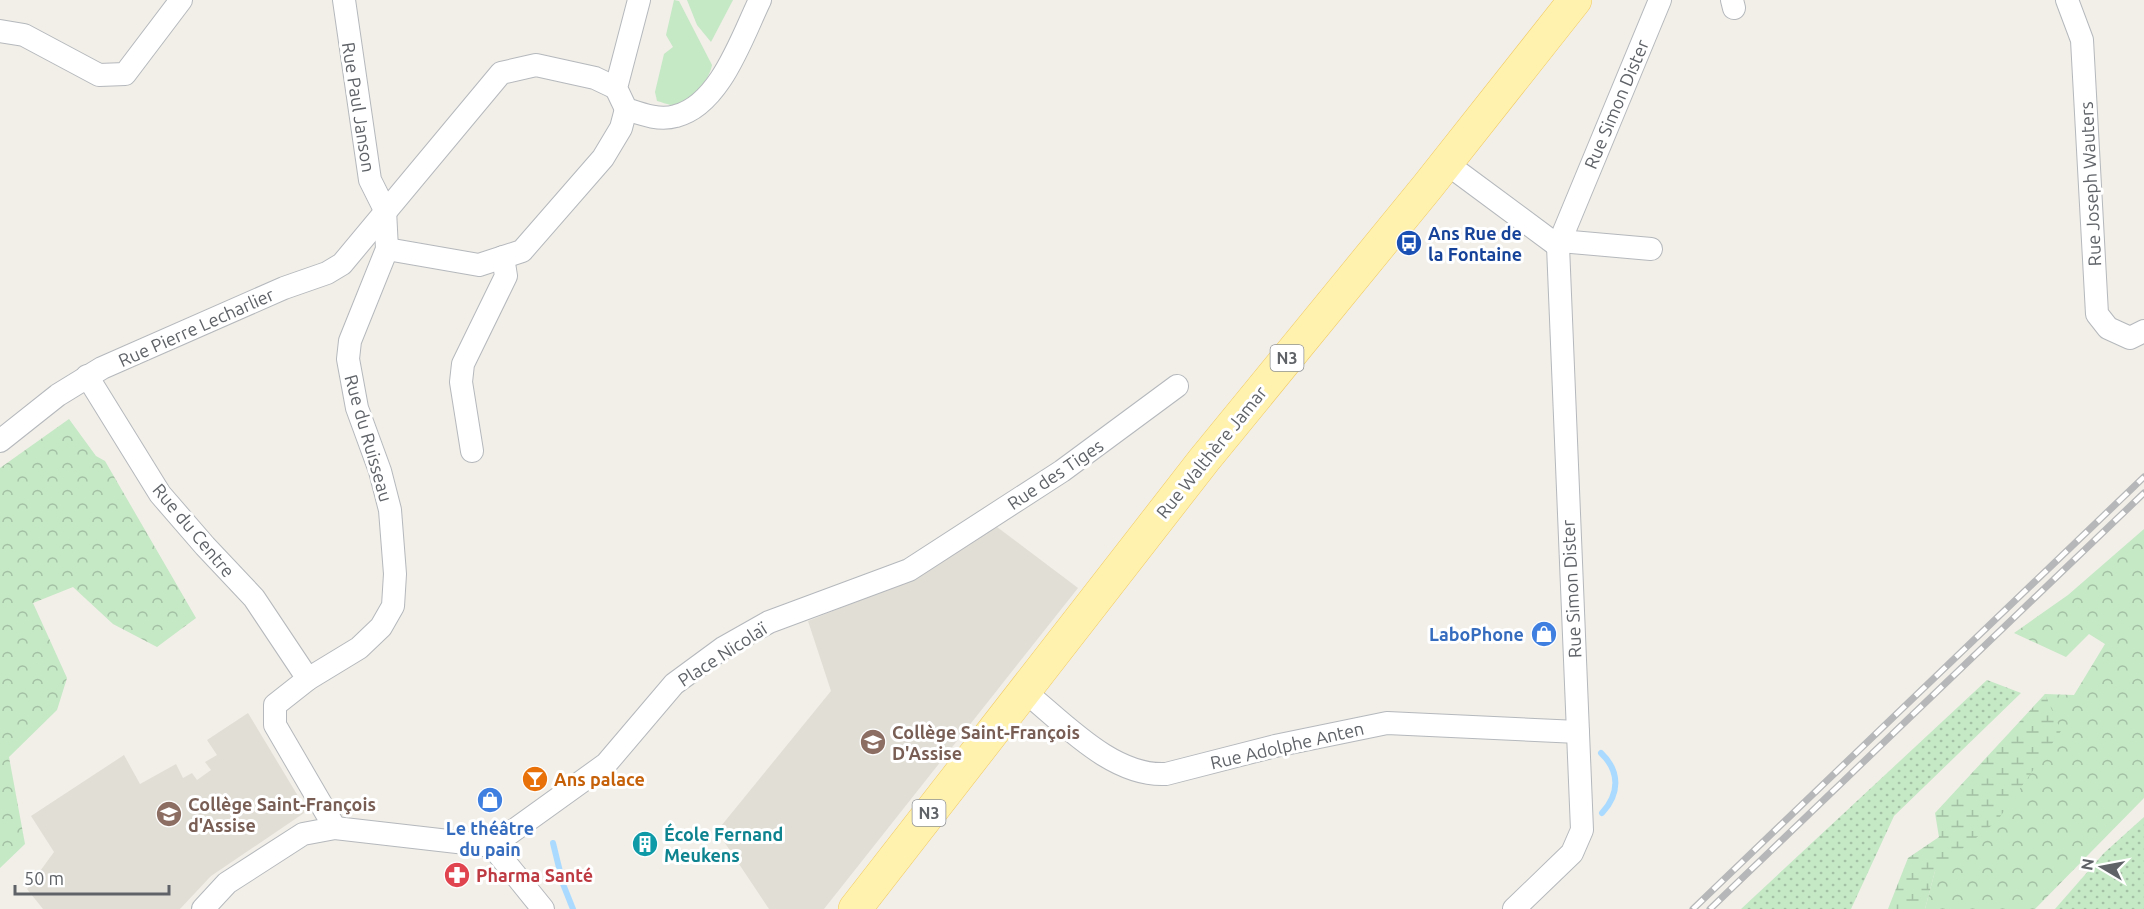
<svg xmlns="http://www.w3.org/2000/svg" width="2144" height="909" font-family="Ubuntu,sans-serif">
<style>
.education{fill:#e1ded6}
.grass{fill:url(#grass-dots)}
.forest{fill:url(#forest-crowns)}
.wetland{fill:url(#wetland-marsh)}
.park{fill:#c5e8c5}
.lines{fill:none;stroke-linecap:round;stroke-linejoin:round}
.stream{stroke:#aadaff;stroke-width:6}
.street-casing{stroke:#b5b8bc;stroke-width:24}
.primary-casing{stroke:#f2c960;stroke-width:34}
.street{stroke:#fff;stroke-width:22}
.primary{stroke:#fff2af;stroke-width:33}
.rail-casing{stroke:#b6b7b8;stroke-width:7}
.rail{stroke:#fff;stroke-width:4.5;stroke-dasharray:14;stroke-linecap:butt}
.labels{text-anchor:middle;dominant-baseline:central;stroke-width:6;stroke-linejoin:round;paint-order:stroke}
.shield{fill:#fff;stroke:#8f9295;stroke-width:1.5}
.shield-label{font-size:16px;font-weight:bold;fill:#5f6368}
.street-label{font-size:18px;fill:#5f6368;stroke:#fff}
.transit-label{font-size:18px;font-weight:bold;fill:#164399;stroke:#fff;text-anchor:start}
.shop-label{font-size:18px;font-weight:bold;fill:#366cbe;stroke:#fff;text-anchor:end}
.education-label{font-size:18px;font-weight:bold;fill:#785e54;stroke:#fff;text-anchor:start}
.food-label{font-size:18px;font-weight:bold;fill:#c56008;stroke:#fff;text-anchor:start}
.culture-label{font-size:18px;font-weight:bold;fill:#0d838f;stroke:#fff;text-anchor:start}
.health-label{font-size:18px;font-weight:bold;fill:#be3a42;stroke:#fff;text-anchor:start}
</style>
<defs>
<pattern id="grass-dots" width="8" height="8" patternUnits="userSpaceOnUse" patternTransform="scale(1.5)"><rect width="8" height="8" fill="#c5e8c5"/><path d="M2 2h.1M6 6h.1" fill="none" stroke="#a3c0a4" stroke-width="1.8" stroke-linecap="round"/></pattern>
<pattern id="forest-crowns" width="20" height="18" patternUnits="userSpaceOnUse" patternTransform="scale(1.5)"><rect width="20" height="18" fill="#c5e8c5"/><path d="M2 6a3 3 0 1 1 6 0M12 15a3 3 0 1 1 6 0" fill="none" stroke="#a3c0a4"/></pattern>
<pattern id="wetland-marsh" width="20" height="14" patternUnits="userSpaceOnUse" patternTransform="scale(1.5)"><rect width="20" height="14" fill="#c5e8c5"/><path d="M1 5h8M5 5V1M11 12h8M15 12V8" fill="none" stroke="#a3c0a4"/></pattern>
</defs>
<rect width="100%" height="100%" fill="#f1efe8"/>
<g class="education">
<polygon points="993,524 1078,588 824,909 769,909 717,831 831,691 808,621 898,585"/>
<polygon points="248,713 307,811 211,876 180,909 43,909 27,889 54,852 31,816 124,755 140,784 176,764 183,778 192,773 197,780 211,770 205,762 217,755 207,740"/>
</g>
<g class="grass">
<polygon points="1987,680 2021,693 1894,816 1851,909 1741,909"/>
<polygon points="2144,817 2144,909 2055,909 2104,853"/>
</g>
<g class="forest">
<polygon points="69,419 96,456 105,461 196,618 157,647 113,624 73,587 33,603 67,678 57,710 9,757 25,844 0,868 0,468"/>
<polygon points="2144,529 2144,798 2035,909 1925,909 1935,871 2045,694 2074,695 2105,644 2089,634 2066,657 2014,633 2068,595"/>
</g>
<polygon class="wetland" points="2045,694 2061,731 1997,821 1935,871 1925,909 1888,909 1908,858 1939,837 1935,813"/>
<g class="park">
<path d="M674 0 679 1 712 65C709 80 693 103 676 105 670 106 662 102 657 101L655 92 664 54 673 47 666 35Z"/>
<polygon points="687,0 733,0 711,42 697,25"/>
</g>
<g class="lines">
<g class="stream">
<path d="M1601 753C1620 771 1620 794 1602 813"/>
<polyline points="553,843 563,884 573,909"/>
</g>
<g class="street-casing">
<g id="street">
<path d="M639 0 616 88 626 109C641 114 659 121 676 116 720 105 742 37 760 0"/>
<polyline points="1732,0 1734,8"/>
<polyline points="2067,0 2082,40 2097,314 2108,328 2130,338 2144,331"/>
<polyline points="0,31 24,35 99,75 125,74 181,0"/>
<polyline points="1446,163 1558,246"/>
<polyline points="1560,241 1651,249"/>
<polyline points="387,249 479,265 522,251 603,158 621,128 626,109"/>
<polyline points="87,376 160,494 205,546 254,598 308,679"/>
<polyline points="0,441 58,395 102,368 284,288 327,273 342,264 501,73 536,65 595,78 616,88"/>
<polyline points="472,451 461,382 463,364 506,276 503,257"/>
<path d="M1023 690C1063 722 1112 777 1166 774L1275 746 1387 723 1578 732"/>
<polyline points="335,828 275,725 275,705 308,679 359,648 381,627 393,606 395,574 390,510 380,471 357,408 348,359 350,341 387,249 385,210 370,180 344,0"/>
<polyline points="492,846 543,909"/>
<polyline points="203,909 227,883 303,834 335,828 492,846 606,764 674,684 723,648 769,622 909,570 1062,471 1177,386"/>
<polyline points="1514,909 1572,853 1582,830 1558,246 1660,0"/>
</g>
</g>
<g class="primary-casing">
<polyline id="primary" points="855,909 1204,460 1428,186 1575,0"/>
</g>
<use href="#street" class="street"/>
<use href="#primary" class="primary"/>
<g class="rail-casing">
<g id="rail">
<polyline points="1693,909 2144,477"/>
<polyline points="1710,909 2144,493"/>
</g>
</g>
<use href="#rail" class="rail"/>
</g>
<defs>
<g id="bus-disc" transform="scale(1.35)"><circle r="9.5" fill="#1a4fb4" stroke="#fff"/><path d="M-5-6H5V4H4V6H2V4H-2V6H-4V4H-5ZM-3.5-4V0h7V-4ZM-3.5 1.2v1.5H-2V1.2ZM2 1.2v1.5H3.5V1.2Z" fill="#fff"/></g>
<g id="shop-disc" transform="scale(1.35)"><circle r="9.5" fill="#3f7fe0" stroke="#fff"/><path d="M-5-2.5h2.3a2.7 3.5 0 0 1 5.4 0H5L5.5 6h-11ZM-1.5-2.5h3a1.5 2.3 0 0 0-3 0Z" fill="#fff"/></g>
<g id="school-disc" transform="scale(1.35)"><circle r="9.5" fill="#8d6e63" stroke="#fff"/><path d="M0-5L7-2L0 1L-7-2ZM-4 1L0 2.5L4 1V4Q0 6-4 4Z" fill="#fff"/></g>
<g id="bar-disc" transform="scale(1.35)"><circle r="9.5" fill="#e8710a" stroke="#fff"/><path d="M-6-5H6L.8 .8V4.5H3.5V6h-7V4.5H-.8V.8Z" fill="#fff"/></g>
<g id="building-disc" transform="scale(1.35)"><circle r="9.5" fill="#0f9aa8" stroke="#fff"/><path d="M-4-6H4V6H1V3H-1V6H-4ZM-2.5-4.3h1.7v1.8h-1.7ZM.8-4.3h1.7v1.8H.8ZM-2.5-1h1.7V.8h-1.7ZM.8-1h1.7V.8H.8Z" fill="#fff"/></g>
<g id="pharmacy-disc" transform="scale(1.35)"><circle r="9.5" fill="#e0444e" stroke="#fff"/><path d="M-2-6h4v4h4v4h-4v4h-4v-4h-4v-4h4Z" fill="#fff"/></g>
</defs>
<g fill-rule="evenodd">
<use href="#bus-disc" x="1409" y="243"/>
<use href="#shop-disc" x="1544" y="634"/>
<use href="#school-disc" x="873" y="742"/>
<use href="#bar-disc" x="535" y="779"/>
<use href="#shop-disc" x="490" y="800"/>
<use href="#school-disc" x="169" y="814"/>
<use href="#building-disc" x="645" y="844"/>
<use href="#pharmacy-disc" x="457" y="875"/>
</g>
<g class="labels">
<g class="shield">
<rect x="1270.5" y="345" width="33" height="26" rx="4.5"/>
<rect x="912.5" y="800" width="33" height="26" rx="4.5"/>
</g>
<g class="shield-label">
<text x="1287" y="358">N3</text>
<text x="929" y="813">N3</text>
</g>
<g class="street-label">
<text transform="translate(1616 104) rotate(-67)">Rue Simon Dister</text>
<text transform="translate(359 107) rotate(81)">Rue Paul Janson</text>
<text transform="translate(2090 184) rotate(-93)">Rue Joseph Wauters</text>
<text transform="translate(196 327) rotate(-24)">Rue Pierre Lecharlier</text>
<text transform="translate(369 438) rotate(74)">Rue du Ruisseau</text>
<text transform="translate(1211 452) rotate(-51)">Rue Walthère Jamar</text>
<text transform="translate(1055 474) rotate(-34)">Rue des Tiges</text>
<text transform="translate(194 530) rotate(50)">Rue du Centre</text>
<text transform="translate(1571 589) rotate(-93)">Rue Simon Dister</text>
<text transform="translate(722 654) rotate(-33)">Place Nicolaï</text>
<text transform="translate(1287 745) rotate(-13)">Rue Adolphe Anten</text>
</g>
<g class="transit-label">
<text x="1428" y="233">Ans Rue de<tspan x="1428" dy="21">la Fontaine</tspan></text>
</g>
<g class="shop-label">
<text x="1524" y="634">LaboPhone</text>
<text x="490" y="828" text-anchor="middle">Le théâtre<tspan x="490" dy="21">du pain</tspan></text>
</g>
<g class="education-label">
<text x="892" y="732">Collège Saint-François<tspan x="892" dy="21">D'Assise</tspan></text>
<text x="188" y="804">Collège Saint-François<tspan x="188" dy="21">d'Assise</tspan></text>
</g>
<g class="food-label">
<text x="554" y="779">Ans palace</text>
</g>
<g class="culture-label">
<text x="664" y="834">École Fernand<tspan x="664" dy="21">Meukens</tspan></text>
</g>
<g class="health-label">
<text x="476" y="875">Pharma Santé</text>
</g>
</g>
<g transform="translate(2102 867) rotate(280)" stroke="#ffffff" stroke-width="4.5" paint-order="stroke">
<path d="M0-4.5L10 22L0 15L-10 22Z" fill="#5f6368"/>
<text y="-9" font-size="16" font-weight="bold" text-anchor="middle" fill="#5f6368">N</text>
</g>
<path d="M15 885v9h154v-9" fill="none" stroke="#5f6368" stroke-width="3"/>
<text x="24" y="885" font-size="18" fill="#5f6368" stroke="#ffffff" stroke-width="4.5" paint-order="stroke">50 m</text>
</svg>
